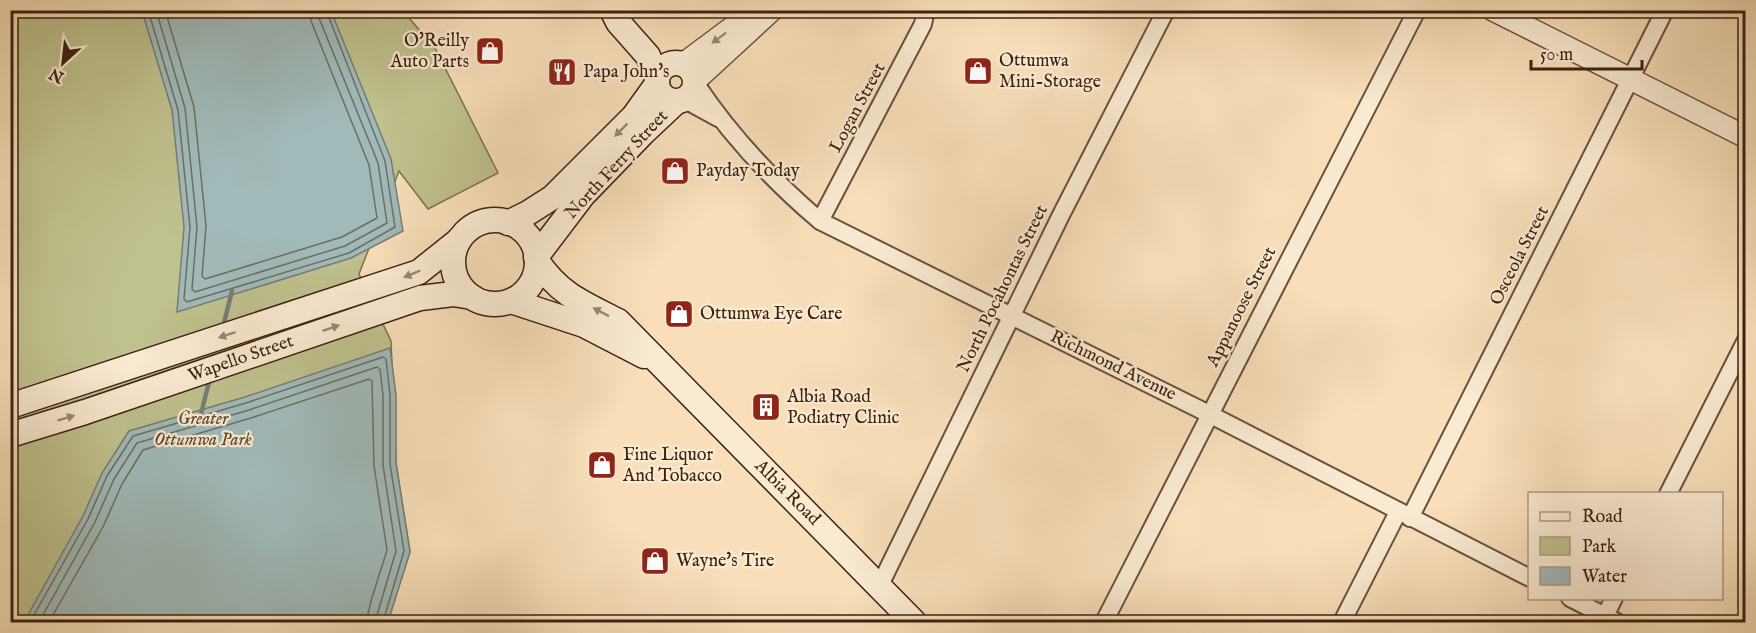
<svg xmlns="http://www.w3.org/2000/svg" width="1756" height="633" font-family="'IM FELL English',serif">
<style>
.green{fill:#bfc18e;stroke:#7d7250;stroke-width:1.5}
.water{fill:#a0bab9;stroke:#787d76;stroke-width:1.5}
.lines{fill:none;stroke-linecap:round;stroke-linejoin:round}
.shore{stroke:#6e6e65;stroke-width:1.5}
.stream{stroke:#787d76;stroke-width:4.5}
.minor-casing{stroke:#6a513b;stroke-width:20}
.tertiary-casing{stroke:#6a513b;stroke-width:24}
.secondary-casing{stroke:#3b2211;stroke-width:27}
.minor{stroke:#faead2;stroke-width:16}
.tertiary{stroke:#faead2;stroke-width:21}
.secondary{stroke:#faead2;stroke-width:24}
.oneway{fill:#9a8672}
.labels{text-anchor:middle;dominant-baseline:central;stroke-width:4.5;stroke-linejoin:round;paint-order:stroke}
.poi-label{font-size:18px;fill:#3b2211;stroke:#faead2;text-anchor:start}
.street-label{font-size:18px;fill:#3b2211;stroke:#faead2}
.park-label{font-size:18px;font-style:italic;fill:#5c4a30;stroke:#faead2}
</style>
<rect width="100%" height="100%" fill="#f8dfba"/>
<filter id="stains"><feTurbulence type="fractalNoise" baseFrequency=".00333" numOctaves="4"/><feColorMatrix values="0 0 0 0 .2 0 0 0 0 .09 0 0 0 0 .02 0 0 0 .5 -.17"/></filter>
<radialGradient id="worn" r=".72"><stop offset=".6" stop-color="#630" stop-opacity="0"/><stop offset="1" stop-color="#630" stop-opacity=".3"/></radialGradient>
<polygon class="green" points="10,11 403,11 435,48 498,173 428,209 399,171 359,274 391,341 396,463 410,552 386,622 11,622"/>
<g class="water">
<polygon points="142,11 331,11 391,159 403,231 351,258 177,312 184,227 172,110"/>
<polygon points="390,348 396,395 396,463 410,552 388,622 24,622 83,516 102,473 129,431 245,397"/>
</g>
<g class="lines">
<g class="shore">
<polyline points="148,10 178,110 190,227 184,299 187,302 349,253 395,227 385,161 326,10"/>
<polyline points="156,10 185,108 197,227 192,289 195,292 345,246 387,223 378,163 319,18 318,10"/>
<polyline points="165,10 194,107 206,226 202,276 205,279 342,237 377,218 369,165 311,21 309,10"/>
<polyline points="30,622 88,519 107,476 133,436 246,403 383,357 386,359 390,395 390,464 404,551 383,622"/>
<polyline points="39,622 95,522 114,479 137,443 249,410 377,367 380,369 383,395 383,465 396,551 375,622"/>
<polyline points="49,622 103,527 122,484 143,450 251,418 369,379 372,381 374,466 387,550 371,601 366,622"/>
</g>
<g class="stream">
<polyline points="223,327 232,291"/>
<polyline points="201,414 210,378"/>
</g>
<g class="minor-casing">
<g id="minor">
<path d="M696 84C730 135 773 181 820 221L1209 414 1530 578"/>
<polyline points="685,100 718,118"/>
<polyline points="820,221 923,24 926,10"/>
<polyline points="1668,494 1746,340"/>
<polyline points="1410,518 1665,10"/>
<polyline points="879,587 1061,215 1166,10"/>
<polyline points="1570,598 1617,622"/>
<polyline points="1605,616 1614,598"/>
<polyline points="1104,622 1417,10"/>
<polyline points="1342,622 1398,512"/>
</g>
</g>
<g class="tertiary-casing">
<g id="tertiary">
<polyline points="1493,10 1746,137"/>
<polyline points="683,64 738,23 752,11"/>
<polyline points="696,80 772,10"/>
</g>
</g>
<g class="secondary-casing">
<g id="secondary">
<polyline points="612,10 618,22 648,56 657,78"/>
<circle cx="676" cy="82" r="19"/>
<circle cx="495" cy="262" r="42"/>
<polyline points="508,223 528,213 553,197 634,116 657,84"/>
<polyline points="536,257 583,195 643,133 676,102"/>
<path d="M537 261C560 295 583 303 618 321L914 622"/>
<polyline points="511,301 584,325 644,356"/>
<polyline points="10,406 419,272 459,240"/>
<polyline points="10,435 85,412 420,298 453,294 472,297"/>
</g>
</g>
<use href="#minor" class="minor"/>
<use href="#tertiary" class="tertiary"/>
<use href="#secondary" class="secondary"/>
</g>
<defs><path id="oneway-solid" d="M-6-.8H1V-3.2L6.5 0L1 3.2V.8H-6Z" transform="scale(1.5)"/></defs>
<g class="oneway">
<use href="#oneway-solid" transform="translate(719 38) rotate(143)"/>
<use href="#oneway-solid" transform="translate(621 130) rotate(135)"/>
<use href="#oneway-solid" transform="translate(412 274) rotate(157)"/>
<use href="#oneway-solid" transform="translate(601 312) rotate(-153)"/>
<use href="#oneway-solid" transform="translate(331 328) rotate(-19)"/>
<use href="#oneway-solid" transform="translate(227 335) rotate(162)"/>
<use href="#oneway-solid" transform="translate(66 418) rotate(-17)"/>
</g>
<defs>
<g id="shop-square" transform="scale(1.5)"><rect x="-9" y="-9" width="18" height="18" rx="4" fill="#8f2418" stroke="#faead2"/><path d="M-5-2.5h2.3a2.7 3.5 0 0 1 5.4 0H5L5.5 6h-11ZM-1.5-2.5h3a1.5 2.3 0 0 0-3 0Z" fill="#fff"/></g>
<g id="restaurant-square" transform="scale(1.5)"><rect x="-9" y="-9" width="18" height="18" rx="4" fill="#8f2418" stroke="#faead2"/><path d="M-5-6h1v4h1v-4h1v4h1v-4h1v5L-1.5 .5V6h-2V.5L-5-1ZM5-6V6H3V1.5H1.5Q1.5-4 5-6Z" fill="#fff"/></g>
<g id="building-square" transform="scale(1.5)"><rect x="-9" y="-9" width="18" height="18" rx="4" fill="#8f2418" stroke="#faead2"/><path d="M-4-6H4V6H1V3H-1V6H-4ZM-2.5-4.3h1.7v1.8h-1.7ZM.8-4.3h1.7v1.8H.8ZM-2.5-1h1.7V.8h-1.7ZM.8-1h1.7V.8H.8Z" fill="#fff"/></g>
</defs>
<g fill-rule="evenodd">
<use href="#shop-square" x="490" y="51"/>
<use href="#shop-square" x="978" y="71"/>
<use href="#restaurant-square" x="562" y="72"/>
<use href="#shop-square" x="675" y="171"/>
<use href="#shop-square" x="679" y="314"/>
<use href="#building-square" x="766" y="407"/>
<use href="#shop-square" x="602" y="465"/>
<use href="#shop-square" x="655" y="561"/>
</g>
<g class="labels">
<g class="poi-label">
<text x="469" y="41" text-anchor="end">O'Reilly<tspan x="469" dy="21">Auto Parts</tspan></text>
<text x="999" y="61">Ottumwa<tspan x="999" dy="21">Mini-Storage</tspan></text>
<text x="583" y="72">Papa John's</text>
<text x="696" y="171">Payday Today</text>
<text x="700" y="314">Ottumwa Eye Care</text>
<text x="787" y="397">Albia Road<tspan x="787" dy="21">Podiatry Clinic</tspan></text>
<text x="623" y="455">Fine Liquor<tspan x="623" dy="21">And Tobacco</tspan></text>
<text x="676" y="561">Wayne's Tire</text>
</g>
<g class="street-label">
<text transform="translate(858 108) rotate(-62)">Logan Street</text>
<text transform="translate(617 165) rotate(-47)">North Ferry Street</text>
<text transform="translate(1520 256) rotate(-63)">Osceola Street</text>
<text transform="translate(1003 289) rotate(-64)">North Pocahontas Street</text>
<text transform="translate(1242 307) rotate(-63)">Appanoose Street</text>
<text transform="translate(241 359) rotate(-19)">Wapello Street</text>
<text transform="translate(1113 366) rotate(26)">Richmond Avenue</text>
<text transform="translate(787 493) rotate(45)">Albia Road</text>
</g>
<g class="park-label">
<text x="203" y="419">Greater<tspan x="203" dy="21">Ottumwa Park</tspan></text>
</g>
</g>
<rect width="1756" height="633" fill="none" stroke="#f8dfba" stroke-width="36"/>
<rect x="12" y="12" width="1732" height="609" fill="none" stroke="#3b2211" stroke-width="3"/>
<rect x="18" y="18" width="1720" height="597" fill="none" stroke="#3b2211" stroke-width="1.5"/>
<rect x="1528" y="492" width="195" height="108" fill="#faead2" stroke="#ae9a85" stroke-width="1.5"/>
<rect x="1540" y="512" width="30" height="9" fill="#faead2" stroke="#ae9a85" stroke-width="1.5"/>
<text x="1582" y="522" font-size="18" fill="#3b2211">Road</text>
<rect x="1540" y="537" width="30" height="18" fill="#bfc18e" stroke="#ae9a85" stroke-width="1.5"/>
<text x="1582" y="552" font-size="18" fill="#3b2211">Park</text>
<rect x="1540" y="567" width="30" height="18" fill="#a0bab9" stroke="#ae9a85" stroke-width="1.5"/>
<text x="1582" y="582" font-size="18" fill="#3b2211">Water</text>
<g transform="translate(63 63) rotate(207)" stroke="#faead2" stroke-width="4.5" paint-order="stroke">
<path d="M0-4.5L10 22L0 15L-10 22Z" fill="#3b2211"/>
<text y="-9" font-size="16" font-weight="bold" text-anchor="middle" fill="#3b2211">N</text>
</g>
<path d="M1531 60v9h111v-9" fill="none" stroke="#3b2211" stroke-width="3"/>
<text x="1540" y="60" font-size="18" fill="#3b2211" stroke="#faead2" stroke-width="4.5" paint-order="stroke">50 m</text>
<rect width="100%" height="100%" filter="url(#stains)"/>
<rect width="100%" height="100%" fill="url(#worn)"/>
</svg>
